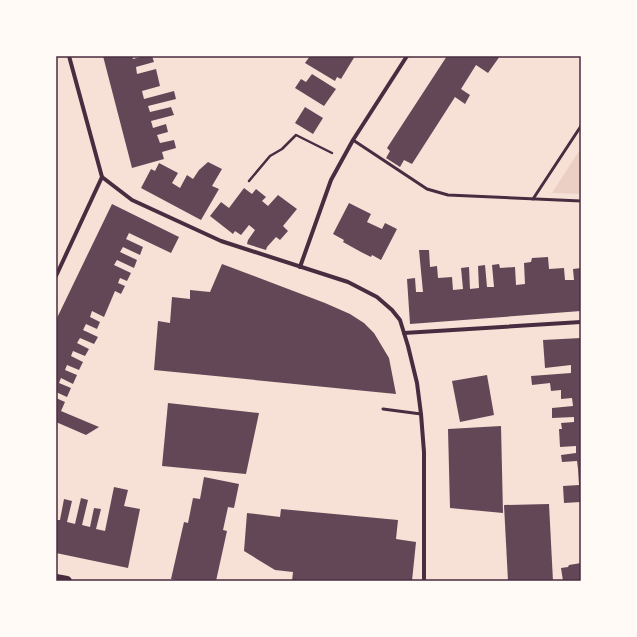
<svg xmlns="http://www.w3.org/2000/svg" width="637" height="637" font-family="Overpass,sans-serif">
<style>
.green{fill:#ebcfc5}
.building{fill:#644757}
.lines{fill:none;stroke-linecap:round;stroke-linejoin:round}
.path{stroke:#4a2c40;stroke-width:2.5}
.service{stroke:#4a2c40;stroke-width:3}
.minor{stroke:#4a2c40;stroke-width:4}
.primary{stroke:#4a2c40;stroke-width:10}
.neatline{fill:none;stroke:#4a2c40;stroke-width:1.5}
</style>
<rect width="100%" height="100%" fill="#f7e1d7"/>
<polygon class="green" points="581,148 581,194 552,193"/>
<g class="building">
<polygon points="103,56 132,56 133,59 144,56 152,56 154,62 136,67 137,74 156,69 160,86 142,91 144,99 174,91 176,99 148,106 150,112 171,107 174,115 151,121 153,128 166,124 168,132 157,135 160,143 174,140 176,148 162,152 164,159 132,168"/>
<polygon points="310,56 323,57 355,56 341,79 337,77 335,81 305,63"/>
<polygon points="447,56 500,56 488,73 476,65 461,89 470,95 465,104 455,97 412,164 404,160 400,167 386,158 390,151 387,148"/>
<polygon points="312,74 336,89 324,106 295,88 301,79 306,82"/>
<polygon points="305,107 323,118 313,134 295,123"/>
<polygon points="208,162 222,169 212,186 219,189 201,220 141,188 151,169 155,171 159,163 178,173 172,183 180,188 187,175 193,179 199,170"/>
<polygon points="244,188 252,194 256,189 266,197 262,201 268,206 278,195 297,209 283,226 288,231 280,240 276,237 267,247 266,250 247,244 248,240 255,230 249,225 241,235 235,231 233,234 210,216 221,202 229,208"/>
<polygon points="349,203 371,214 367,222 382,229 385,223 397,229 381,260 372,255 371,257 361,252 343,242 344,240 333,234"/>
<polygon points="112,204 179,237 171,253 129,233 126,239 143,247 140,255 123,247 120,252 137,260 134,268 117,260 114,265 131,273 127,281 120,278 118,283 125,286 121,294 115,291 104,317 92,311 90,317 100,322 97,329 86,324 83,330 98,337 94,344 80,338 77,343 89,349 85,356 73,351 71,356 83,362 79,370 67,365 65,370 77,375 73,384 61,378 59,383 71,388 67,397 56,392 56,320"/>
<polygon points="419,250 429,250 430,267 437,266 438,278 452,277 453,290 463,289 461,268 469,267 470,289 479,288 478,266 485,265 487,287 494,287 492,265 499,264 500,268 515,267 516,285 525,284 524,263 531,262 532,258 548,257 549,269 564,268 565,280 574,280 573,269 581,268 581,311 410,324 407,279 415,278 416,292 423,292"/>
<polygon points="222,264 325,303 350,314 364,323 374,333 389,358 396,394 154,370 158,321 170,323 172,297 190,299 190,290 210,292"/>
<polygon points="581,338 581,502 564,503 563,486 579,485 578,469 577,461 562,462 561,455 576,453 576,446 560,447 559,429 562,429 561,423 574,422 574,417 552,418 552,408 573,406 572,398 561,399 561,390 551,391 550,383 532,385 531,376 571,373 571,365 545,368 543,340"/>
<polygon points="487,375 494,415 460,422 452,381"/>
<polygon points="56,398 65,402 61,411 99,427 86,435 56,422"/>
<polygon points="168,403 259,413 246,474 162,466"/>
<polygon points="501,426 503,513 450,508 448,429"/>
<polygon points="204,477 239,484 234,508 228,507 223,530 227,531 216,581 181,581 171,579 184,522 188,523 193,498 200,499"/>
<polygon points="114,487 128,490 124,506 140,509 128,568 56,553 56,520 60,520 64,499 72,501 67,522 75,524 81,498 88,500 82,525 90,527 94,508 101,509 96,529 105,531"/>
<polygon points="549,504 553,581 508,581 504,505"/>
<polygon points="281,509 398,520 396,539 416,542 412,581 292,581 293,572 275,570 244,551 247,513 280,517"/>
<polygon points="581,563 581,581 563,581 561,568 568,567 569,565"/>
</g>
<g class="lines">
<polyline class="path" points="249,181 270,156 282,149 296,135 332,153"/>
<g class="service">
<polyline points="353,140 427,189 448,195 581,201"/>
<polyline points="533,199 581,126"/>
<polyline points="383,409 421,414"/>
</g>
<g class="minor">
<polyline points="69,56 102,177 132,200 221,241 348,282 377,297 392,310 400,320 408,346 417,383 421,414 424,452 424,581"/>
<polyline points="300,267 331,180 353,140 407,56"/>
<polyline points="56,276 102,177"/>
<polyline points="404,333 581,322"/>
</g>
<polyline class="primary" points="56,579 67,581"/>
</g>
<rect width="637" height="637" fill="none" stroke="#fffaf5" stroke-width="114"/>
<rect x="57" y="57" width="523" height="523" class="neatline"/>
</svg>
